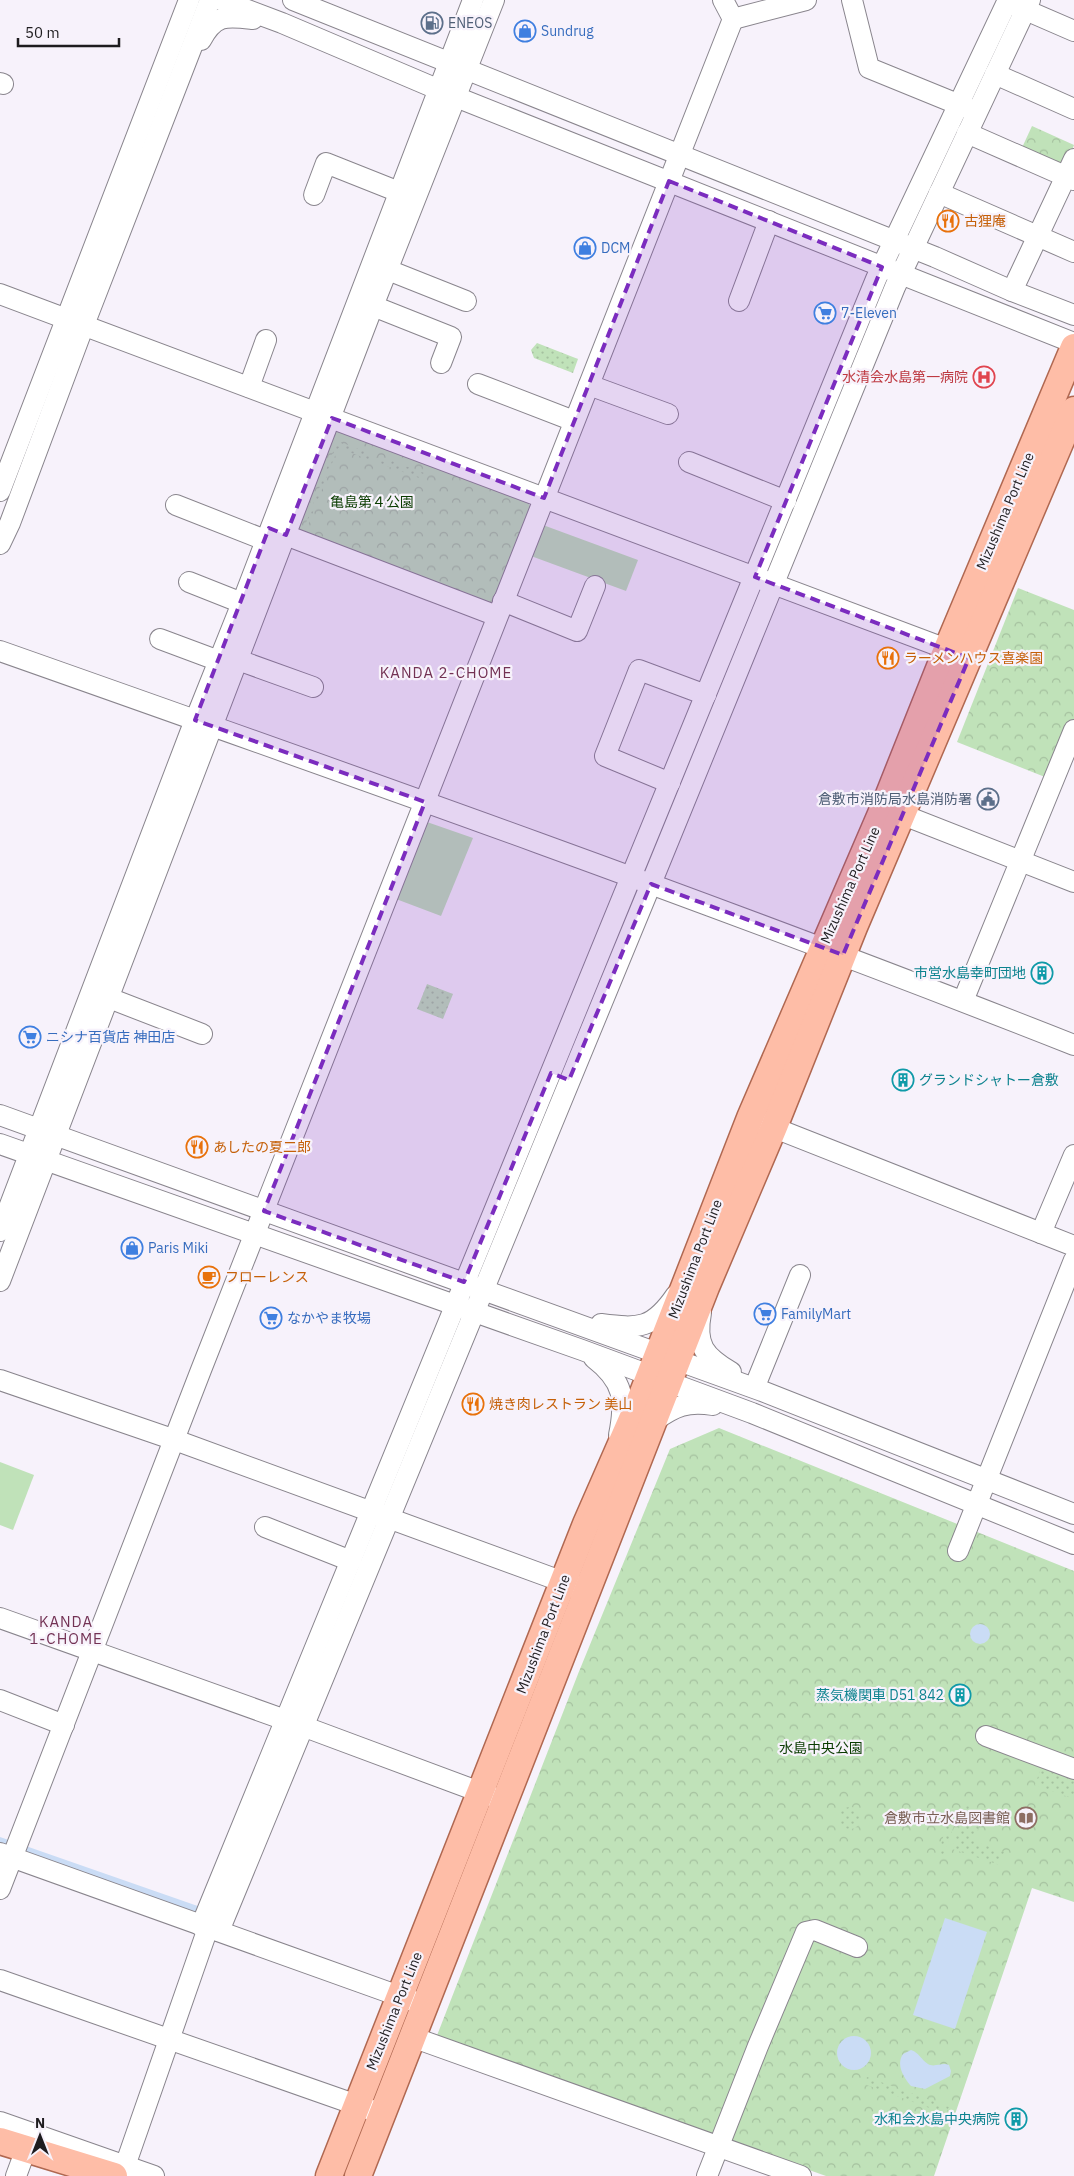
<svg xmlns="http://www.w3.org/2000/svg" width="1074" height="2176" font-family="'IBM Plex Sans','Noto Sans JP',sans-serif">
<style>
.grass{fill:#c0e2b9}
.forest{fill:url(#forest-crowns)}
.garden{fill:url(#garden-dots)}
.water{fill:#cadcf5}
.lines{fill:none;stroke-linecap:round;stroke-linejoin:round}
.minor-casing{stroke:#89858d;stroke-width:22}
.major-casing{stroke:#b06851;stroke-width:29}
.minor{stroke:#fff;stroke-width:20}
.major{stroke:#febda7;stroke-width:26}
.marked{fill:#7b2cbf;fill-opacity:0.2;stroke:#7b2cbf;stroke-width:4;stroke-dasharray:10 6;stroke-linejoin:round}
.labels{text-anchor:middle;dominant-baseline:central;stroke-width:4.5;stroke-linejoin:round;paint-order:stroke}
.service-label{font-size:14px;fill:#4e5e75;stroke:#f7f2fb;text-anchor:start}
.shop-label{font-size:14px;fill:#366cbe;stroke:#f7f2fb;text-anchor:start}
.food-label{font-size:14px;fill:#c56008;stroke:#f7f2fb;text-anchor:start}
.health-label{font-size:14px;fill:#be3a42;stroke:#f7f2fb;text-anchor:end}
.park-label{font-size:14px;fill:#0a3c00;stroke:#f7f2fb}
.street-label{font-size:14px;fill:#1e1c1f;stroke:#f7f2fb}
.culture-label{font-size:14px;fill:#0d838f;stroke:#f7f2fb;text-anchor:end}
.education-label{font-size:14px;fill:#785e54;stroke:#f7f2fb;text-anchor:end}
.neighbourhood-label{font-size:15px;letter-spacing:1px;fill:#733254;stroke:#f7f2fb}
</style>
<defs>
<pattern id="forest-crowns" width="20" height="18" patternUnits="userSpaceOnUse" patternTransform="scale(1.25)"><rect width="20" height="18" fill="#c0e2b9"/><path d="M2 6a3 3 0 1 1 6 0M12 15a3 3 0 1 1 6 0" fill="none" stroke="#a5c19f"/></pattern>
<pattern id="garden-dots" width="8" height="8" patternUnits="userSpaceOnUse" patternTransform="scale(1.25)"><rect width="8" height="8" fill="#c0e2b9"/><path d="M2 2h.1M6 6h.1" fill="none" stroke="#a5c19f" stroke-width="1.8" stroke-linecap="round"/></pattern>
</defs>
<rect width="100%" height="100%" fill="#f7f2fb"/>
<g class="grass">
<polygon points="543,525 638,560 626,591 531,556"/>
<polygon points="427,822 473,838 441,916 396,899"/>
<polygon points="0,1462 34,1475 13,1530 0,1525"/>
</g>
<g class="forest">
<polygon points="1032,126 1074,145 1064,171 1020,152"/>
<polygon points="340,429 528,502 532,510 493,604 487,607 295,529 332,433"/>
<polygon points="1018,588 1074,610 1074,719 1050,779 957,742"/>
<polygon points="719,1428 1074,1571 1074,1902 1032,1888 934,2176 826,2176 436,2038 578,1674 670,1449"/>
</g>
<g class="garden">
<polygon points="537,343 578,359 573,373 534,358 531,350"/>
<polygon points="340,442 377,456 376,459 390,464 392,461 424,473 422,479 338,448 308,525 306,523 336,444"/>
<polygon points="427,984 453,994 443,1019 417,1009"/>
<polygon points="1041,1768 1074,1780 1074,1799 1035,1785"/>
<polygon points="967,1805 984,1811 974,1841 1004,1852 1000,1865 952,1849"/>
<circle cx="850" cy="1818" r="11"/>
<polygon points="945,1810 958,1815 943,1855 938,1854 944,1834"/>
<polygon points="867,2077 949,2107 946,2114 864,2084"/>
</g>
<g class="water">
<polygon points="450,1330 459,1333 216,1922 0,1847 0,1837 212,1911"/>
<circle cx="980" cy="1634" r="10"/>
<polygon points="945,1918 987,1932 955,2029 913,2015"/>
<circle cx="854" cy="2053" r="17"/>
<path d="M911 2050C920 2053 921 2060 928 2064 934 2068 942 2062 949 2065L951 2071 950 2076 925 2089 911 2086C903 2077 896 2064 903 2054Z"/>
</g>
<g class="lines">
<g class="minor-casing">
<g id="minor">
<polyline points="221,0 282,23 456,97 1074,343"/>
<polyline points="293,0 935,257 1012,291 1074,315"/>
<polyline points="852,0 869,68 972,110"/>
<polyline points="1014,5 1074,31"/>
<polyline points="733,19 806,0"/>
<path d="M201 40C215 14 226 16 253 19"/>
<polyline points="995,74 1074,109"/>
<polyline points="0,83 3,84"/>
<polyline points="967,133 1074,180"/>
<polyline points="939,193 1074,252"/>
<polyline points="314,195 326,163 399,192"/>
<polyline points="388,270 466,301"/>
<polyline points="1012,291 1074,159"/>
<polyline points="0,294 960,654"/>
<polyline points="739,301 769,221"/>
<polyline points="373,306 451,337 441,363"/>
<polyline points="478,384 574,421"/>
<polyline points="589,385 668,414"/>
<polyline points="249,387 266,340"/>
<polyline points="689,462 786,501"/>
<polyline points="0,491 189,0"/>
<polyline points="176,505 265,540"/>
<polyline points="275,531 497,616"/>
<polyline points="0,544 10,523 84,325 210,0"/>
<polyline points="189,582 242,603"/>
<polyline points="503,601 577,631 595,586"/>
<polyline points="160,639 219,661"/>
<path d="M0 651C360 778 719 905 1074 1045"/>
<polyline points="238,660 313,687"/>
<polyline points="670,783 605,756 639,670 706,695"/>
<polyline points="888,809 1074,882"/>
<polyline points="109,998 202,1034"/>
<polyline points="963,1001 1074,730"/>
<polyline points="0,1115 762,1391 1074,1514"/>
<polyline points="762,1123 1074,1246"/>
<polyline points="0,1144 582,1350 752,1413 1074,1544"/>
<polyline points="0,1231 190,733 242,603 473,0"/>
<polyline points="1041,1233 1074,1155"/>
<polyline points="0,1281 373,306 494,0"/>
<path d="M701 1313C695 1345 704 1356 731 1372"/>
<path d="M601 1324C639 1329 653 1329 676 1295"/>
<path d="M594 1358C624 1381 626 1400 619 1435"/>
<polyline points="0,1380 175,1440 577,1587"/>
<polyline points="755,1386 800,1275"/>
<path d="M654 1421C675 1406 687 1401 713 1405"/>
<polyline points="265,1527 351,1561"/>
<polyline points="958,1551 1074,1260"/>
<polyline points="0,1618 305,1727 493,1797"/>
<polyline points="0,1700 64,1725"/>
<polyline points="986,1736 1074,1769"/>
<polyline points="0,1853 413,2001"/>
<polyline points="0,1889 201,1370 733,19 723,0"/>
<polyline points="201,1926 876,279 1008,0"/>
<polyline points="219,1931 646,896 895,287 1030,0"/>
<polyline points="0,1980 371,2110"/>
<polyline points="412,2037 801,2176"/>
<polyline points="0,2122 154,2176"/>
<polyline points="106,2173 125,2166 208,1928"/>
<polyline points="16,2176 26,2149"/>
<polyline points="707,2176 758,2046 806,1932 815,1930 857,1947"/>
</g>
</g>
<g class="major-casing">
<g id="major">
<polyline points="0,2141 114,2176"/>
<polyline points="329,2176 586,1524 639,1403 750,1118 884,807 947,649 1074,347"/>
<polyline points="358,2176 706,1287 774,1127 854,927 1074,410"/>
</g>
</g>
<use href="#minor" class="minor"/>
<use href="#major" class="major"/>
</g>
<path class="marked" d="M669 181 882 267 755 577 969 658 843 955 651 884 569 1080 551 1073 464 1282 264 1211 425 802 195 720 269 528 286 535 332 418 544 498Z"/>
<defs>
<g id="fuel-ring" transform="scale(1.125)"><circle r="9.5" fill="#f7f2fb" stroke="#5c6f8a" stroke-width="1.5"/><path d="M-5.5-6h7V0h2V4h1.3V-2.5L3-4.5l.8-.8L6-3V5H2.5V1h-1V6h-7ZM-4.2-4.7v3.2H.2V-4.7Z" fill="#5c6f8a"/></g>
<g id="shop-ring" transform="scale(1.125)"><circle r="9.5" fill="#f7f2fb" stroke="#3f7fe0" stroke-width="1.5"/><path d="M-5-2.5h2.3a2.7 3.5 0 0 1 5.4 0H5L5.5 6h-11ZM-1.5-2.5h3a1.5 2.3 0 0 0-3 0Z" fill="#3f7fe0"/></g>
<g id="restaurant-ring" transform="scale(1.125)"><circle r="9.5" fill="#f7f2fb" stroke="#e8710a" stroke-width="1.5"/><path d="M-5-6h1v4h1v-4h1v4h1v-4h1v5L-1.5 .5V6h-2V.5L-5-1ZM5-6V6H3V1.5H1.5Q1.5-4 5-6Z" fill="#e8710a"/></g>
<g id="supermarket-ring" transform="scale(1.125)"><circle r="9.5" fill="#f7f2fb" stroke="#3f7fe0" stroke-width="1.5"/><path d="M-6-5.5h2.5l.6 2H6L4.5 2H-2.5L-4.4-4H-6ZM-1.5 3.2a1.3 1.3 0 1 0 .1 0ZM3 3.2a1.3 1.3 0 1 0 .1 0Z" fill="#3f7fe0"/></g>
<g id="hospital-ring" transform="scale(1.125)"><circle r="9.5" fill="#f7f2fb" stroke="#e0444e" stroke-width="1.5"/><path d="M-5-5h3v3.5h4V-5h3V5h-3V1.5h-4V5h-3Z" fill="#e0444e"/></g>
<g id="civic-ring" transform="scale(1.125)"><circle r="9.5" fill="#f7f2fb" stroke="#5c6f8a" stroke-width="1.5"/><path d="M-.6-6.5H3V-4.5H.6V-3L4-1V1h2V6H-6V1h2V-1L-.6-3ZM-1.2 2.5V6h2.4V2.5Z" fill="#5c6f8a"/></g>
<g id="building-ring" transform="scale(1.125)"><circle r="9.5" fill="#f7f2fb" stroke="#0f9aa8" stroke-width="1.5"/><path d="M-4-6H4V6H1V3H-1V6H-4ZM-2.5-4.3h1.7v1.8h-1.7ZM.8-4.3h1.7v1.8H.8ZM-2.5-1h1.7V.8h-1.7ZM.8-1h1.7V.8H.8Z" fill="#0f9aa8"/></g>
<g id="cafe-ring" transform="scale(1.125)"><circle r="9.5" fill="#f7f2fb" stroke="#e8710a" stroke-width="1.5"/><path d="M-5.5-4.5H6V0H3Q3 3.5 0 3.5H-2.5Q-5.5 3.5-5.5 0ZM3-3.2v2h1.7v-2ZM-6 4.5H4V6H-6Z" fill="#e8710a"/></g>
<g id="library-ring" transform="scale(1.125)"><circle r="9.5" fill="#f7f2fb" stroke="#8d6e63" stroke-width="1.5"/><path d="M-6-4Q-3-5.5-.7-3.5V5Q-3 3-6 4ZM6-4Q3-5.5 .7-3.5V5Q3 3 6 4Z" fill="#8d6e63"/></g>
</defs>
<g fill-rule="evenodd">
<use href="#fuel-ring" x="432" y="23"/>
<use href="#shop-ring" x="525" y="31"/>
<use href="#restaurant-ring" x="948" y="221"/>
<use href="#shop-ring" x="585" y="248"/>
<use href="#supermarket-ring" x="825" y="313"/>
<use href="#hospital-ring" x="984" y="377"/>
<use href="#restaurant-ring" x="888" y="658"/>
<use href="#civic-ring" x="988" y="799"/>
<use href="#building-ring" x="1042" y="973"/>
<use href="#supermarket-ring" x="30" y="1037"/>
<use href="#building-ring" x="903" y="1080"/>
<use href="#restaurant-ring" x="197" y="1147"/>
<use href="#shop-ring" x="132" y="1248"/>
<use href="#cafe-ring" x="209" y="1277"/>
<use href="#supermarket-ring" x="765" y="1314"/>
<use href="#supermarket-ring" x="271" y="1318"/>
<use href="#restaurant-ring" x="473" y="1404"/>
<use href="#building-ring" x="960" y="1695"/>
<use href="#library-ring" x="1026" y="1818"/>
<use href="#building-ring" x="1016" y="2119"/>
</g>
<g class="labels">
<g class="service-label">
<text x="448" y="23">ENEOS</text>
<text x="972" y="799" text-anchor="end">倉敷市消防局水島消防署</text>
</g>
<g class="shop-label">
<text x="541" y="31">Sundrug</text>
<text x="601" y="248">DCM</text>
<text x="841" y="313">7-Eleven</text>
<text x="46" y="1037">ニシナ百貨店 神田店</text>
<text x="148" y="1248">Paris Miki</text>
<text x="781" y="1314">FamilyMart</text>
<text x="287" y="1318">なかやま牧場</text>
</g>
<g class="food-label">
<text x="964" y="221">古狸庵</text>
<text x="904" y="658">ラーメンハウス喜楽園</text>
<text x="213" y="1147">あしたの夏二郎</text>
<text x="225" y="1277">フローレンス</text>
<text x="489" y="1404">焼き肉レストラン 美山</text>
</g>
<g class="health-label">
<text x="968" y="377">水清会水島第一病院</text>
</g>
<g class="park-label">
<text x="372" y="502">亀島第４公園</text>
<text x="821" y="1748">水島中央公園</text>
</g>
<g class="street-label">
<text transform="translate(1005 511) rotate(-67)">Mizushima Port Line</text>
<text transform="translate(850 885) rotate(-66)">Mizushima Port Line</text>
<text transform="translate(695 1259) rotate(-69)">Mizushima Port Line</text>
<text transform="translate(543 1634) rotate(-69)">Mizushima Port Line</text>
<text transform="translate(394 2011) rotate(-68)">Mizushima Port Line</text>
</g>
<g class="culture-label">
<text x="1026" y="973">市営水島幸町団地</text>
<text x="919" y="1080" text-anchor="start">グランドシャトー倉敷</text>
<text x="944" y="1695">蒸気機関車 D51 842</text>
<text x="1000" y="2119">水和会水島中央病院</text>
</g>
<g class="education-label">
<text x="1010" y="1818">倉敷市立水島図書館</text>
</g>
<g class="neighbourhood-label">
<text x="446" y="672">KANDA 2-CHOME</text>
<text x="66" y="1621">KANDA<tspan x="66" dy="17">1-CHOME</tspan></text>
</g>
</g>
<g transform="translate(40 2136)" stroke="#f7f2fb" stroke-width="4" paint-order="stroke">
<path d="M0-4L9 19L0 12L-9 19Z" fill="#1e1c1f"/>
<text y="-8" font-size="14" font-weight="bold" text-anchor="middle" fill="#1e1c1f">N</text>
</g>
<path d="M18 38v8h101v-8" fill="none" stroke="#1e1c1f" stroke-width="2.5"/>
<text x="25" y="38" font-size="15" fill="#1e1c1f" stroke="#f7f2fb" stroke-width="4" paint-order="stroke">50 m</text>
</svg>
